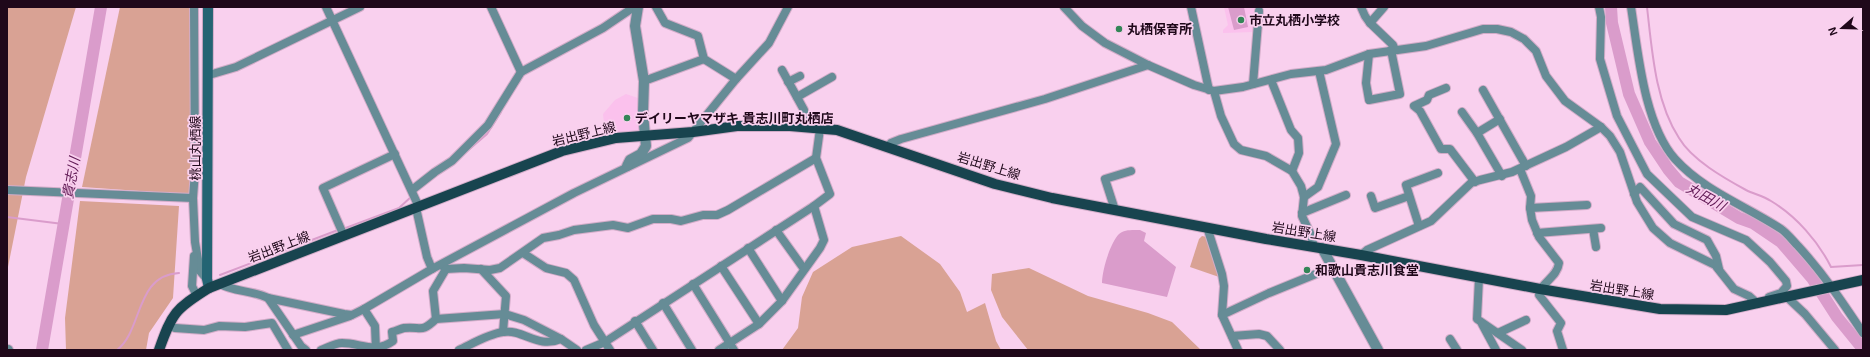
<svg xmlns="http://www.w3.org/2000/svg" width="1870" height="357" font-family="Arial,'Noto Sans JP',sans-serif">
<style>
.built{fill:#fbc1ed}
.green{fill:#d9a294}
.water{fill:#da9ccb}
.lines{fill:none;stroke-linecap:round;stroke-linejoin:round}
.stream{stroke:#da9ccb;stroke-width:2}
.river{stroke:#da9ccb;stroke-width:12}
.minor-casing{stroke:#d2acc8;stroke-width:10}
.tertiary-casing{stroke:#d2acc8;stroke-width:12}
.secondary-casing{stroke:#d2acc8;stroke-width:12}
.primary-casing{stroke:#d2acc8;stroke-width:12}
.minor{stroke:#668c96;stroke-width:8}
.tertiary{stroke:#668c96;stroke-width:10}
.secondary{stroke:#246473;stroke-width:10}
.primary{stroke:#18444f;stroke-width:10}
.poi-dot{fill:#338557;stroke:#f9d0ee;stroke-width:1.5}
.labels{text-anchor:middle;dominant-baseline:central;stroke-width:3.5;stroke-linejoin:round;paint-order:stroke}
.poi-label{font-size:13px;font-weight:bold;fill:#1f081a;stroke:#f9d0ee;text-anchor:start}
.street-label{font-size:13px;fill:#1f081a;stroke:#f9d0ee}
.water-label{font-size:14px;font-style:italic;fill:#601854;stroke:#f9d0ee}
</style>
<rect width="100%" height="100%" fill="#f9d0ee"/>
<g class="built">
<polygon points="1224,7 1255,7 1257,15 1255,32 1223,33 1223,30 1228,25"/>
<polygon points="626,94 641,99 641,126 637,131 605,134 603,114 615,100"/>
</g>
<g class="green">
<polygon points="7,7 76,7 26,177 7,272"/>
<polygon points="120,7 198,7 197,195 82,187"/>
<polygon points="80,201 179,206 173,298 149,333 146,350 66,350 65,318"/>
<polygon points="901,236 940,264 960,292 967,312 985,303 996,341 1001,350 782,350 798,328 802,297 813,272 852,247"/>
<polygon points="1202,236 1207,237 1219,277 1190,267 1199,239"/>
<polygon points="1029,268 1088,296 1148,313 1172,322 1201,350 1028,350 1002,317 991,290 992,274"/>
</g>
<g class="water">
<polygon points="1228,7 1244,7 1248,27 1234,30"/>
<path d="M1140 230 1146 233 1144 241 1176 267 1167 297 1102 283C1102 271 1110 243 1119 234 1124 229 1134 230 1140 230Z"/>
</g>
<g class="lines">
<g class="stream">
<path d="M1647 7C1652 50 1655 101 1679 138 1692 160 1724 178 1746 190 1754 194 1763 196 1771 201 1796 216 1818 241 1831 267L1863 265"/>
<polyline points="465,153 487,134 501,112"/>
<polyline points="7,217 63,224"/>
<polyline points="343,229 399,208 412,196"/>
<polyline points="220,275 338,230"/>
<path d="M117 350C143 330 135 275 179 273"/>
</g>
<g class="river">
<polyline points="1611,7 1612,23 1629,94 1650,142 1668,169 1679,182 1739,218 1753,223 1781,242 1812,278 1837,317 1863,349"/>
<polyline points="42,350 101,7"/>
</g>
<g class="minor-casing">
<g id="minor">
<polyline points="194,7 195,171 193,198 195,242 200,271 207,279"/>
<polyline points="326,7 419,207"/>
<polyline points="491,7 521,72"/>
<polyline points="656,7 665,23 698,36 704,59 736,79"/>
<polyline points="1064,7 1082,26 1105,43 1148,65 1194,85 1214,91 1243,87 1291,74 1326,70 1369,54 1426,46 1483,29 1497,29 1511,32 1524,39 1536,51 1546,76 1565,101 1601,127 1610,136 1620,152 1637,202 1653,228 1670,243 1715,265 1734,289 1749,296 1758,304 1759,303"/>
<polyline points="1191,7 1209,90"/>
<polyline points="1361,7 1365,16 1370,23"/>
<polyline points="1384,7 1370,23 1393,45 1395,50"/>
<polyline points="1599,7 1601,17 1600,59 1617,116 1647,174 1692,217 1746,240 1770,262 1786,281 1787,286 1781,293 1769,297"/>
<path d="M1631 7C1638 52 1644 124 1675 159 1704 191 1746 206 1781 229 1787 233 1793 241 1798 246 1823 273 1843 303 1863 333"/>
<polyline points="1369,54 1366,83 1369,100 1400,94 1391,50"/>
<polyline points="782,70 804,110 808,128"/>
<polyline points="209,75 236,67 360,7"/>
<polyline points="1271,80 1291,130 1298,138 1299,153 1292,171"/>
<polyline points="644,81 704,59"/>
<polyline points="788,82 800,76"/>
<polyline points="1253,84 1259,11"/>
<polyline points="1446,88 1429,95 1427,100 1414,106 1420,111 1441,149 1450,149 1475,182"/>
<polyline points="1483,90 1526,166"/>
<polyline points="1214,91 1221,116 1234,144 1241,150 1266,156 1292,171 1301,186 1304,197 1302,216 1311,235 1314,247"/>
<polyline points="797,97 832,77"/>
<polyline points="1462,112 1477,133 1502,176"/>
<polyline points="1477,133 1500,119"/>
<polyline points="887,147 891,143 901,139 1045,99 1148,65"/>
<path d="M1520 169 1531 196 1530 208 1532 220 1539 237 1559 263C1557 278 1541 282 1539 295L1561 323 1557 331 1563 350"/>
<polyline points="7,190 193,198"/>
<polyline points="412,190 435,172 452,161 488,125 521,72 603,28 634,7"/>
<polyline points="1634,194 1640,187 1674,224 1707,240 1716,256 1719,269"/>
<polyline points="1371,196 1375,208 1409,196"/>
<polyline points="1304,197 1318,187 1336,144 1319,71"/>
<polyline points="416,208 427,257 432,269"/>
<polyline points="1530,208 1587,205"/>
<polyline points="1115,210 1105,179 1131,171"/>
<polyline points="1302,213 1346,195"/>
<polyline points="1419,226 1406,185 1438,173"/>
<polyline points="1207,227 1222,274 1224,286 1222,315 1238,350"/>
<polyline points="1593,229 1596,247"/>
<polyline points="776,230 804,269"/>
<polyline points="1537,233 1601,228"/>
<polyline points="344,236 323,188 395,154"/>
<polyline points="748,248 782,301"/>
<polyline points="523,253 546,268 566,273 574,280 594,325 610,350"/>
<polyline points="1361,255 1367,250 1431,221 1471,183 1480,180 1512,172 1566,147 1601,127"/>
<polyline points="194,256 192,286 197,296"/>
<polyline points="441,265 446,269 464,268 490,270 500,268 543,238 559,235 574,230 613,225 628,228 653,219 671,219 681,221 703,215 717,215 728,210 816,158"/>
<polyline points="721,266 759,324"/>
<polyline points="481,269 506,296 503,332"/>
<polyline points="1479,278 1477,319 1522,350"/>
<path d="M220 284C234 292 252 290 268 298L344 314 352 315 364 309 432 269 574 193 688 138 736 79 769 43 788 7"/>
<polyline points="693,284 734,350"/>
<polyline points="268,298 301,346 306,350"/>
<polyline points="1788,298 1805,314 1835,350"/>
<polyline points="663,303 692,350"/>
<polyline points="364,309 375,326 376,350"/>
<polyline points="1222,315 1269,293 1333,267"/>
<polyline points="436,319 433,291 446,269"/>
<polyline points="635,321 653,350"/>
<polyline points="1482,324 1496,350"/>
<polyline points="175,328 204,330 219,326 245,327 272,323 288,350"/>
<polyline points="1498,333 1526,320"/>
<polyline points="293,335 350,316"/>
<polyline points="1232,336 1259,334 1267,336 1280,350"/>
<polyline points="1450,339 1457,350"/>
<path d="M321 350C327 348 335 343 342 343 361 343 375 354 393 341L392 332C396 331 400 329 404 328 422 326 420 334 436 319L505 314 524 320 561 339"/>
<path d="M459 350C472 344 488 334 503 332 524 329 537 349 561 339L577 350"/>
<polyline points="586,350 605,342 814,206 830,194 816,158 820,129"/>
<polyline points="719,350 759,324 782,301 820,248 824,240 814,206"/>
</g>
</g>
<g class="tertiary-casing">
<g id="tertiary">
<polyline points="627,166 630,160 641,154 646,146 643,114 644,81 635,26 638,7"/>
<polyline points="1322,248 1378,350"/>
<polyline points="7,350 8,350"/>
</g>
</g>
<g class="secondary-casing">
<polyline id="secondary" points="208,7 207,279 209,288"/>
</g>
<g class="primary-casing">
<path id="primary" d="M159 350C172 313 175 309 209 288L562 151 616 138 693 132 737 126H790L837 130 995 184 1052 198 1266 239 1361 255 1540 289 1660 309 1726 310 1863 280"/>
</g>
<use href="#minor" class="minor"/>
<use href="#tertiary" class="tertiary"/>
<use href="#secondary" class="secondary"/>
<use href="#primary" class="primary"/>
</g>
<g class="poi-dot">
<circle cx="1241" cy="20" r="4"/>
<circle cx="1119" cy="29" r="4"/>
<circle cx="627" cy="118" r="4"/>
<circle cx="1307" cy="270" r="4"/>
</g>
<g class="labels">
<g class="poi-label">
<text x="1249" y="20">市立丸栖小学校</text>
<text x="1127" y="29">丸栖保育所</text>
<text x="635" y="118">デイリーヤマザキ 貴志川町丸栖店</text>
<text x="1315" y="270">和歌山貴志川食堂</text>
</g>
<g class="street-label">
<text transform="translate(584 134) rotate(-14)">岩出野上線</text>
<text transform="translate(195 148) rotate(-90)">桃山丸栖線</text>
<text transform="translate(989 166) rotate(17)">岩出野上線</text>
<text transform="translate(1304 232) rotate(9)">岩出野上線</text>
<text transform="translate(279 247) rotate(-21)">岩出野上線</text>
<text transform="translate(1622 290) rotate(9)">岩出野上線</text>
</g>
<g class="water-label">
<text transform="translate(71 178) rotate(-80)">貴志川</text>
<text transform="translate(1706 197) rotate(29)">丸田川</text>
</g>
</g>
<rect width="1870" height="357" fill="none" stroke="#1f081a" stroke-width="16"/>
<g transform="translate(1842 28) rotate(250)" stroke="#f9d0ee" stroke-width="3" paint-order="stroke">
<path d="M0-3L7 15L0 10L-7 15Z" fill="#1f081a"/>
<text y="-6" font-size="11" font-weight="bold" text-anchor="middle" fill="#1f081a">N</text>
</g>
</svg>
